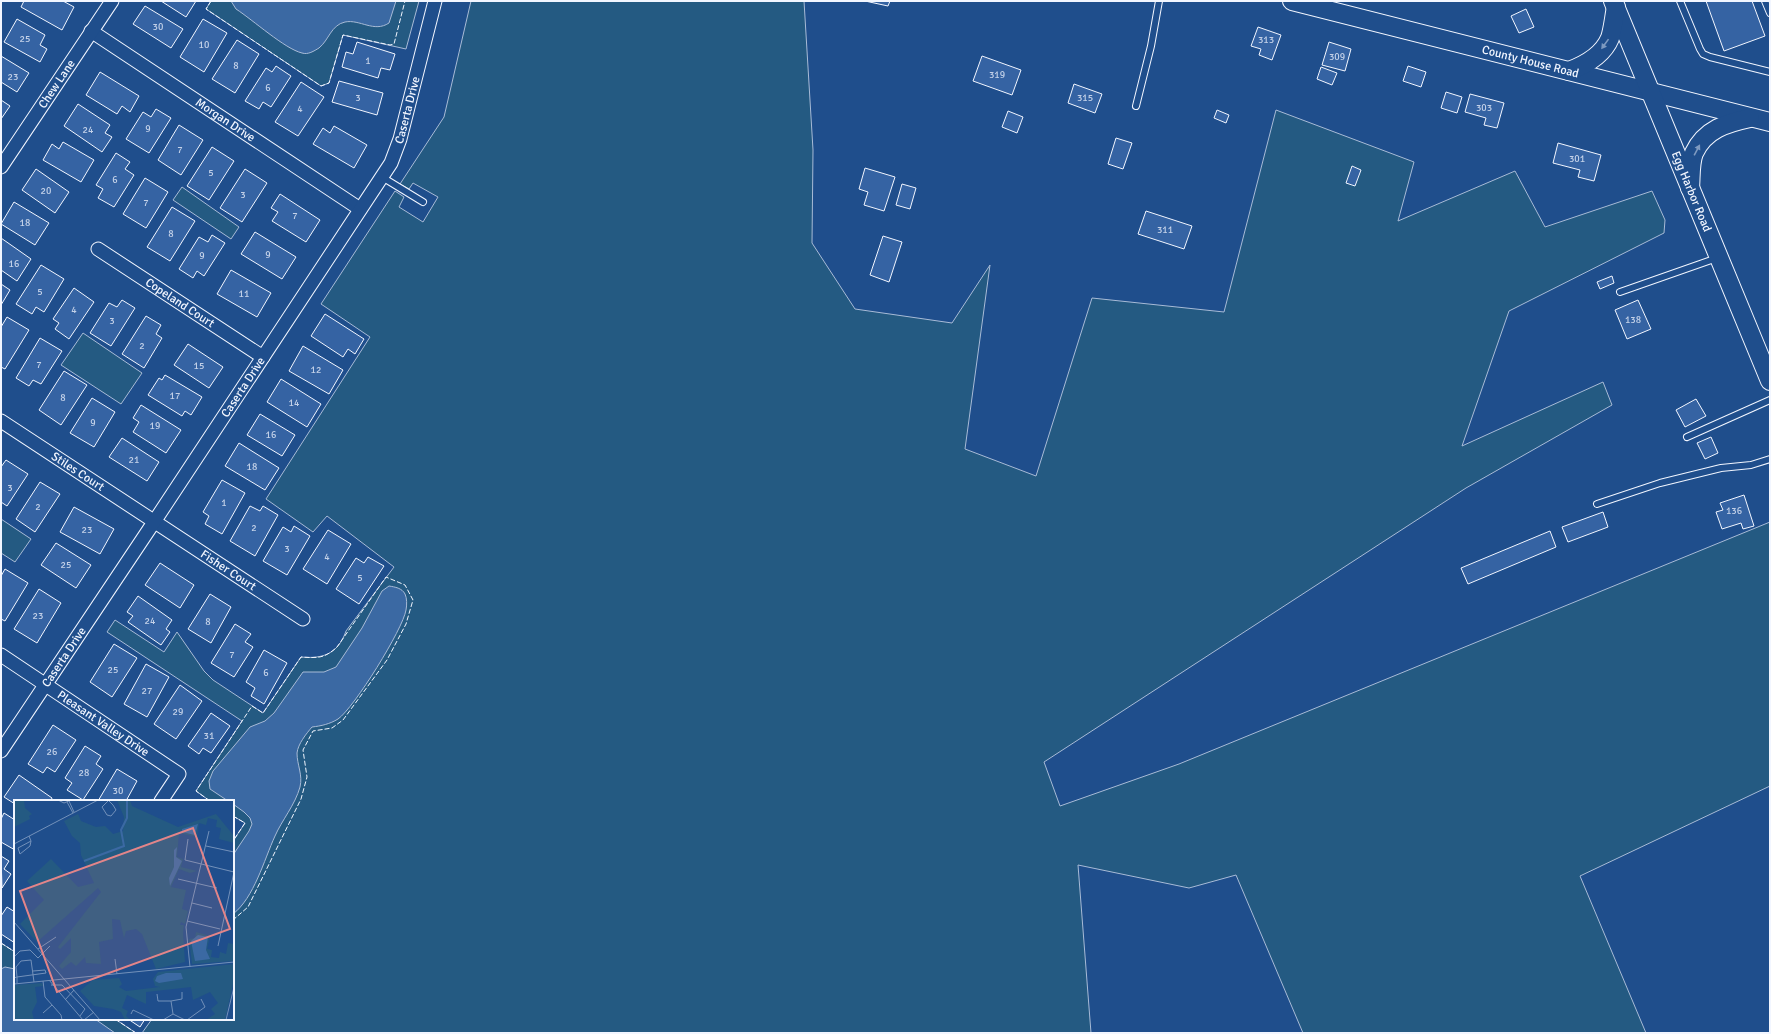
<svg xmlns="http://www.w3.org/2000/svg" width="1771" height="1034" font-family="Signika,sans-serif">
<style>
.green{fill:#245a82;stroke:#a8bbd7}
.water{fill:#3b69a3;stroke:#a8bbd7}
.building{fill:#3563a3;stroke:#f2f6ff}
.lines{fill:none;stroke-linecap:round;stroke-linejoin:round}
.lane-casing{stroke:#f2f6ff;stroke-width:8}
.street-casing{stroke:#f2f6ff;stroke-width:15}
.secondary-casing{stroke:#f2f6ff;stroke-width:20}
.lane{stroke:#1f4e8c;stroke-width:6}
.street{stroke:#1f4e8c;stroke-width:13}
.secondary{stroke:#1f4e8c;stroke-width:18}
.fence{stroke:#f2f6ff;stroke-width:1;stroke-dasharray:5 2;stroke-linecap:butt}
.oneway{fill:#7e9ac0}
.labels{text-anchor:middle;dominant-baseline:central;stroke-width:3;stroke-linejoin:round;paint-order:stroke}
.number-label{font-size:10px;fill:#c3d1e8}
.street-label{font-size:12px;fill:#f2f6ff;stroke:#1f4e8c}
.inset-river{fill:none;stroke:#3b69a3;stroke-width:2}
.inset-road{fill:none;stroke:#7391ba;stroke-width:1}
.view{fill:#e38589;fill-opacity:0.15;stroke:#e38589;stroke-width:2}
.inset-edge{fill:none;stroke:#f2f6ff;stroke-width:2}
</style>
<rect width="100%" height="100%" fill="#1f4e8c"/>
<g class="green">
<polygon points="211,1 419,1 406,49 343,35 329,83 321,86 206,9"/>
<path d="M471 1H804L813 150 812 243 855 309 952 323 990 265 965 449 1036 476 1092 298 1224 312 1276 110 1414 162 1398 221 1515 171 1545 227 1652 191 1665 220 1664 233 1509 311 1462 446 1603 382 1612 405 1466 488 1044 762 1060 806 1179 764 1770 522V786L1580 876 1646 1033H1303L1236 875 1189 888 1078 865 1091 1033H142L152 1019H233V841L245 823 233 816V801H210L196 791 242 721 107 632 115 620 164 652 177 632 204 671 213 680 263 713 301 657C323 659 338 654 346 631L394 567 327 516 313 532 266 499 370 337 321 304 395 191 404 197 399 207 423 222 438 197 413 183 409 189 400 184 444 117Z"/>
<polygon points="182,187 239,227 231,239 173,200"/>
<polygon points="83,333 142,373 121,404 61,365"/>
<polygon points="1,519 31,539 15,562 1,553"/>
<polygon points="1,943 15,952 15,1019 115,1019 136,1033 1,1033"/>
</g>
<g class="water">
<path d="M231 1H396L389 23C374 33 360 19 345 22 331 25 329 40 319 48 314 51 308 55 302 53 285 49 253 20 236 9Z"/>
<path d="M389 586C395 587 402 588 405 594 407 598 407 605 406 610 403 629 354 708 338 719 330 724 321 726 312 727 306 734 298 744 297 753 297 765 303 775 300 787 295 805 282 820 275 836 264 860 254 898 233 914V855L249 831 252 824 250 818 244 812 233 804V801H228L210 789 209 781 213 771 250 727 265 721 274 713 303 672H324L336 667 362 628 382 591Z"/>
<polygon points="5,967 15,969 15,1019 95,1019 115,1033 1,1033 1,969"/>
</g>
<g class="building">
<polygon points="24,1 63,1 74,7 62,30 21,7"/>
<polygon points="161,1 196,1 186,17"/>
<polygon points="865,1 890,1 888,6"/>
<polygon points="1706,1 1752,1 1765,36 1724,51"/>
<polygon points="145,6 183,29 171,48 133,24"/>
<polygon points="1526,9 1534,27 1519,33 1511,16"/>
<polygon points="17,19 45,35 40,45 47,49 40,62 4,42"/>
<polygon points="203,19 227,33 204,72 180,57"/>
<polygon points="1258,27 1281,35 1272,60 1259,55 1261,49 1251,46"/>
<polygon points="237,40 259,54 235,93 212,79"/>
<polygon points="357,42 395,54 390,70 381,68 378,78 342,67 346,52 353,54"/>
<polygon points="1329,42 1351,49 1345,71 1322,65"/>
<polygon points="1,56 29,73 17,92 1,82"/>
<polygon points="982,56 1021,70 1012,95 973,81"/>
<polygon points="276,66 291,76 271,107 263,102 259,109 245,101 266,68 272,72"/>
<polygon points="1408,66 1426,72 1421,87 1403,81"/>
<polygon points="1321,67 1337,73 1332,85 1317,79"/>
<polygon points="100,72 139,96 130,112 122,106 117,114 86,95"/>
<polygon points="339,81 383,93 377,115 332,102"/>
<polygon points="301,82 324,97 298,136 275,122"/>
<polygon points="1074,84 1102,94 1095,113 1068,103"/>
<polygon points="1446,92 1462,97 1457,113 1441,108"/>
<polygon points="1470,94 1504,103 1497,128 1484,125 1486,118 1465,112"/>
<polygon points="1,100 10,106 1,119"/>
<polygon points="78,104 110,125 105,133 112,137 102,152 64,126"/>
<polygon points="156,109 171,118 149,153 126,139 143,112 151,117"/>
<polygon points="1217,110 1229,115 1226,123 1214,118"/>
<polygon points="1008,111 1023,117 1017,133 1002,127"/>
<polygon points="179,125 203,140 181,175 158,160"/>
<polygon points="334,126 367,145 354,168 313,144 323,128 330,133"/>
<polygon points="1116,138 1132,143 1123,169 1108,164"/>
<polygon points="63,142 94,160 81,182 43,160 52,144 59,149"/>
<polygon points="1558,143 1601,155 1594,181 1578,177 1580,170 1553,163"/>
<polygon points="212,147 234,161 209,200 187,186"/>
<polygon points="116,153 130,162 125,169 134,175 114,207 98,198 103,189 96,185"/>
<polygon points="1352,166 1361,170 1355,186 1346,183"/>
<polygon points="865,168 895,177 884,211 864,205 868,192 859,189"/>
<polygon points="36,169 69,192 55,213 22,190"/>
<polygon points="245,169 267,183 242,222 220,208"/>
<polygon points="145,178 168,192 146,228 123,214"/>
<polygon points="902,184 916,188 910,209 896,205"/>
<polygon points="280,194 320,220 306,242 272,221 278,212 271,208"/>
<polygon points="14,202 49,223 35,245 1,224"/>
<polygon points="172,207 195,221 170,261 147,247"/>
<polygon points="1146,211 1192,226 1184,249 1138,234"/>
<polygon points="255,232 296,257 282,279 241,254"/>
<polygon points="212,235 225,243 204,276 197,271 193,278 179,269 199,237 208,242"/>
<polygon points="883,236 902,242 889,282 870,275"/>
<polygon points="1,238 31,259 17,281 1,270"/>
<polygon points="41,265 64,279 44,312 36,307 32,314 16,304"/>
<polygon points="231,270 271,293 257,317 217,294"/>
<polygon points="1612,276 1614,283 1600,289 1597,282"/>
<polygon points="1,284 10,290 1,305"/>
<polygon points="74,288 94,302 69,339 55,329 59,323 53,319"/>
<polygon points="122,300 135,308 111,346 90,333 109,303 117,307"/>
<polygon points="1638,300 1651,329 1627,339 1615,310"/>
<polygon points="325,314 364,339 355,354 348,349 343,357 311,336"/>
<polygon points="146,316 161,325 156,334 162,338 144,368 122,354"/>
<polygon points="7,317 29,330 5,369 1,367 1,327"/>
<polygon points="40,338 62,351 41,384 33,380 29,386 16,378"/>
<polygon points="188,344 223,367 209,388 174,365"/>
<polygon points="303,346 343,370 329,394 289,371"/>
<polygon points="64,371 87,385 61,425 39,410"/>
<polygon points="165,375 202,397 191,415 185,411 182,416 148,395 159,378 162,380"/>
<polygon points="281,379 321,404 307,427 267,402"/>
<polygon points="92,398 115,412 94,447 70,433"/>
<polygon points="1696,399 1706,416 1685,427 1676,410"/>
<polygon points="141,405 181,430 166,453 133,432 139,422 133,418"/>
<polygon points="260,414 295,435 282,456 247,435"/>
<polygon points="1711,437 1718,453 1705,459 1697,443"/>
<polygon points="122,438 159,462 147,481 109,457"/>
<polygon points="239,443 279,468 265,490 225,466"/>
<polygon points="6,460 28,474 7,506 1,502 1,467"/>
<polygon points="222,480 245,493 222,534 205,524 209,516 203,512"/>
<polygon points="40,482 60,494 35,532 16,519"/>
<polygon points="1744,495 1754,526 1743,529 1741,523 1722,529 1716,512 1723,510 1720,503"/>
<polygon points="250,506 260,511 263,506 278,515 255,556 230,541"/>
<polygon points="74,507 114,529 100,554 60,532"/>
<polygon points="1603,512 1608,527 1568,542 1562,527"/>
<polygon points="294,526 310,536 287,575 263,561 283,527 291,532"/>
<polygon points="328,530 351,544 327,584 303,569"/>
<polygon points="1550,531 1556,547 1468,584 1461,568"/>
<polygon points="56,543 91,565 76,588 41,565"/>
<polygon points="368,557 384,566 359,604 336,589 356,558 364,563"/>
<polygon points="160,563 194,585 180,608 145,585"/>
<polygon points="5,569 28,583 5,621 1,619 1,576"/>
<polygon points="39,589 61,603 37,643 14,629"/>
<polygon points="210,594 231,607 211,643 188,629"/>
<polygon points="138,596 172,620 166,629 170,632 161,645 128,622 133,616 127,612"/>
<polygon points="235,624 251,634 245,642 253,647 234,677 211,663"/>
<polygon points="114,644 137,658 112,697 90,682"/>
<polygon points="264,650 287,663 264,704 251,696 255,688 246,682"/>
<polygon points="146,664 169,677 147,717 124,704"/>
<polygon points="180,685 202,701 176,739 154,724"/>
<polygon points="211,713 230,726 211,753 203,748 199,754 188,746"/>
<polygon points="53,725 76,740 55,772 47,767 43,773 28,764"/>
<polygon points="85,746 101,756 96,764 103,769 83,800 67,790 72,783 65,778"/>
<polygon points="117,769 137,781 126,801 98,801"/>
<polygon points="19,775 52,798 51,801 15,801 15,804 4,797"/>
<polygon points="4,813 15,820 15,850 1,842 1,819"/>
<polygon points="1,856 9,861 4,869 11,874 2,888"/>
<polygon points="7,907 15,912 15,943 1,934 1,916"/>
<polygon points="128,1019 145,1019 140,1027"/>
</g>
<g class="lines">
<g class="lane-casing">
<g id="lane">
<polyline points="1680,1 1700,49 1703,54 1710,57 1770,72"/>
<polyline points="1765,1 1770,13"/>
<polyline points="1136,106 1151,46 1159,1"/>
<polyline points="382,177 423,202"/>
<polyline points="1620,292 1717,258"/>
<polyline points="1687,437 1770,400"/>
<polyline points="1597,504 1660,483 1721,468 1751,465 1770,459"/>
</g>
</g>
<g class="street-casing">
<g id="street">
<path id="s1" d="M91 31 360 209"/>
<path id="s2" d="M1 167 112 1"/>
<path id="s3" d="M98 249 263 357"/>
<path id="s4" d="M1 421 303 619"/>
<path id="s5" d="M1 655 179 774 161 801"/>
<path id="s6" d="M1 751 154 522 391 163 400 139 435 1"/>
</g>
</g>
<g class="secondary-casing">
<g id="secondary">
<path id="s7" d="M1292 1 1770 122"/>
<path id="s8" d="M1613 1 1770 381"/>
<path d="M1569 71C1585 65 1603 55 1610 38 1613 29 1614 17 1616 7"/>
<path d="M1690 188C1691 177 1690 163 1694 153 1705 129 1727 123 1750 118"/>
</g>
</g>
<use href="#lane" class="lane"/>
<use href="#street" class="street"/>
<use href="#secondary" class="secondary"/>
<g class="fence">
<polyline points="211,1 206,9 321,86 329,83 343,35 390,45 394,44 405,1"/>
<path d="M210 801 196 791 252 706 263 713 301 657C317 658 324 659 337 647L386 577 405 585 413 600 406 624 387 660 343 720 332 728 313 731 303 750 307 777 301 799 248 907 233 920"/>
<polyline points="233,816 245,823 233,841"/>
<polyline points="1,943 15,952"/>
<polyline points="115,1019 136,1033"/>
</g>
</g>
<defs><path id="oneway-solid" d="M-6-.8H1V-3.2L6.5 0L1 3.2V.8H-6Z"/></defs>
<g class="oneway">
<use href="#oneway-solid" transform="translate(1605 44) rotate(126)"/>
<use href="#oneway-solid" transform="translate(1697 150) rotate(-62)"/>
</g>
<g class="labels">
<g class="number-label">
<text x="158" y="27">30</text>
<text x="25" y="39">25</text>
<text x="1266" y="40">313</text>
<text x="204" y="45">10</text>
<text x="1337" y="57">309</text>
<text x="368" y="61">1</text>
<text x="236" y="66">8</text>
<text x="997" y="75">319</text>
<text x="13" y="77">23</text>
<text x="268" y="88">6</text>
<text x="358" y="98">3</text>
<text x="1085" y="98">315</text>
<text x="1484" y="108">303</text>
<text x="300" y="109">4</text>
<text x="148" y="129">9</text>
<text x="88" y="130">24</text>
<text x="180" y="150">7</text>
<text x="1577" y="159">301</text>
<text x="211" y="173">5</text>
<text x="115" y="180">6</text>
<text x="46" y="191">20</text>
<text x="243" y="195">3</text>
<text x="146" y="203">7</text>
<text x="295" y="216">7</text>
<text x="25" y="223">18</text>
<text x="1165" y="230">311</text>
<text x="171" y="234">8</text>
<text x="268" y="255">9</text>
<text x="202" y="256">9</text>
<text x="14" y="264">16</text>
<text x="40" y="292">5</text>
<text x="244" y="294">11</text>
<text x="74" y="310">4</text>
<text x="1633" y="320">138</text>
<text x="112" y="321">3</text>
<text x="142" y="346">2</text>
<text x="39" y="365">7</text>
<text x="199" y="366">15</text>
<text x="316" y="370">12</text>
<text x="175" y="396">17</text>
<text x="63" y="398">8</text>
<text x="294" y="403">14</text>
<text x="93" y="423">9</text>
<text x="155" y="426">19</text>
<text x="271" y="435">16</text>
<text x="134" y="460">21</text>
<text x="252" y="467">18</text>
<text x="10" y="488">3</text>
<text x="224" y="503">1</text>
<text x="38" y="507">2</text>
<text x="1734" y="511">136</text>
<text x="254" y="528">2</text>
<text x="87" y="530">23</text>
<text x="287" y="549">3</text>
<text x="327" y="557">4</text>
<text x="66" y="565">25</text>
<text x="360" y="578">5</text>
<text x="38" y="616">23</text>
<text x="150" y="621">24</text>
<text x="208" y="622">8</text>
<text x="232" y="655">7</text>
<text x="113" y="670">25</text>
<text x="266" y="673">6</text>
<text x="147" y="691">27</text>
<text x="178" y="712">29</text>
<text x="209" y="736">31</text>
<text x="52" y="752">26</text>
<text x="84" y="773">28</text>
<text x="118" y="791">30</text>
</g>
<g class="street-label">
<text stroke="none"><textPath href="#s7" startOffset="246">County House Road</textPath></text>
<text stroke="none"><textPath href="#s2" startOffset="100">Chew Lane</textPath></text>
<text stroke="none"><textPath href="#s6" startOffset="761">Caserta Drive</textPath></text>
<text stroke="none"><textPath href="#s1" startOffset="161">Morgan Drive</textPath></text>
<text stroke="none"><textPath href="#s8" startOffset="206">Egg Harbor Road</textPath></text>
<text stroke="none"><textPath href="#s3" startOffset="98">Copeland Court</textPath></text>
<text stroke="none"><textPath href="#s6" startOffset="437">Caserta Drive</textPath></text>
<text stroke="none"><textPath href="#s4" startOffset="92">Stiles Court</textPath></text>
<text stroke="none"><textPath href="#s4" startOffset="272">Fisher Court</textPath></text>
<text stroke="none"><textPath href="#s6" startOffset="113">Caserta Drive</textPath></text>
<text stroke="none"><textPath href="#s5" startOffset="123">Pleasant Valley Drive</textPath></text>
</g>
</g>
<g transform="translate(14 800)">
<rect width="220" height="220" fill="#1f4e8c"/>
<path d="M0 0H10L11 8 18 14 15 16 16 19 0 27ZM103 0H116L118 6 164 27 202 14 220 36V43L205 39 207 28 202 27 203 20 194 18 192 25 185 23 183 37 165 33 163 57 169 59 167 67 183 71 176 73 165 69 157 87 172 90 168 109 174 111 171 124 167 122 166 125H170L169 133 171 162 142 169 128 134 122 129 112 131 110 138 106 120 98 119 99 139 85 142 87 164 72 163 71 157 62 166 57 162 48 169 45 166 57 152V138L46 149 44 147 87 92 84 88 23 142 6 124 30 100 13 81 37 59 64 87 80 83 67 55 66 43 58 36 50 21 64 14 67 21 82 27 91 26 99 34 109 31 110 17ZM182 132 196 136 193 149 198 150 197 157 205 158 206 152 212 154 214 143 220 144V161L178 164 175 139 181 138ZM220 164V180L211 220H192L201 214 197 209 204 203 196 192 179 200 177 187 132 192V204L113 195 108 208 114 211 112 216 116 220H111L107 212 99 209 80 206 66 191 79 180 105 178 108 184 105 187 112 191 146 187 141 186 139 179 144 172ZM28 183 29 186 21 187 23 202 18 212 20 220H0V185Z" fill="#245a82"/>
<path d="M184 24 181 35 168 32V29ZM163 47 162 57 168 61 156 86 155 78 160 67V50ZM184 135 194 137 192 150 196 159 181 161 177 141ZM152 173H167L169 179 145 183 141 181 143 176Z" fill="#3b69a3"/>
<path class="inset-river" d="M70 61 110 46 107 30 113 18V0"/>
<path class="inset-road" d="M44 0 50 3 57 0M94 0 99 5 102 10 97 16 93 15 88 7 94 1M55 1 60 12M53 2 59 13M15 36 17 41 16 46 6 54 4 48 17 41M174 39 171 60 220 72M0 44 84 0M192 46 220 52M164 79 203 88M178 103 198 108M173 121 206 129M0 122 86 220M204 146 220 72M24 149 42 137M0 157 6 151 16 150 24 158 36 146M101 159 103 174M176 167 172 127 195 31M0 178 3 177 2 167 7 161 17 160 20 182M35 180 69 220M29 181 31 197 47 215 48 220M3 183V177L32 173 31 170 19 171M0 184 220 162M37 185H48L71 209 66 216M143 194 144 201H157L159 214M51 200 60 190M157 201 168 199V192M29 213 38 205M117 214 119 210 140 220M70 220 80 212M149 220 159 214 171 220M173 220 191 207 187 199M212 220 220 187"/>
<path class="view" d="M179 28 216 129 43 192 6 91Z"/>
<rect width="220" height="220" class="inset-edge"/>
</g>
<rect width="1771" height="1034" fill="none" stroke="#f2f6ff" stroke-width="4"/>
</svg>
